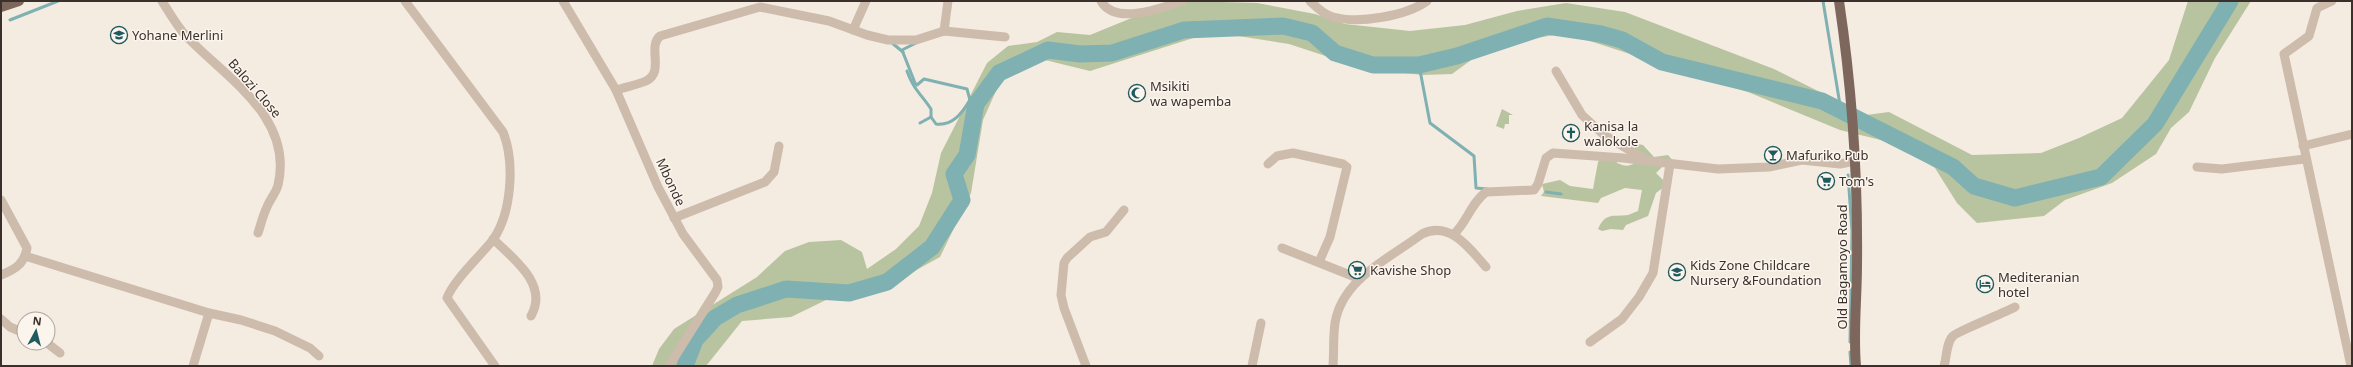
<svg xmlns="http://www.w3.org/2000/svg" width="2353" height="367" font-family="'Noto Sans',sans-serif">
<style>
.green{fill:#b8c4a0}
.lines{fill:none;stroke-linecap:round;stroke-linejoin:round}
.stream{stroke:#7fb0b2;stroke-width:3}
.river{stroke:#7fb0b2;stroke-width:17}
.minor{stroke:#cdbbac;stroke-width:9}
.major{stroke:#7d675c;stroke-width:10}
.labels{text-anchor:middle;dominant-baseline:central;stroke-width:3;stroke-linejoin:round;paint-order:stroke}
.poi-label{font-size:13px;fill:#3b302b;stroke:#fbf5ee;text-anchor:start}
.street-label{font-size:13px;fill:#3b302b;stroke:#fbf5ee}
</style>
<rect width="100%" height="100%" fill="#f4ebe1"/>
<g class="green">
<polygon points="1185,1 1257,3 1315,14 1345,24 1410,31 1465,25 1517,11 1566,3 1625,12 1774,69 1866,115 1889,112 1972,155 2041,153 2079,138 2122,118 2169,60 2188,1 2251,1 2215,58 2189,112 2171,128 2156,154 2112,183 2065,200 2044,216 1977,223 1957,203 1935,168 1893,143 1840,130 1748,92 1565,33 1489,47 1452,74 1422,75 1362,68 1289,44 1212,32 1090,71 1045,60 1013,67 1000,82 983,120 971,193 940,257 893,283 826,300 791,317 742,321 706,366 652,366 659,349 674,329 757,277 785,251 809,242 841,240 862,252 867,269 896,249 919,226 932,193 941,153 987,63 1008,46 1037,42 1057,32 1090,35 1134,17"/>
<polygon points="1502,109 1513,115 1509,115 1509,124 1505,124 1504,129 1496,126"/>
<path d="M1638 144 1643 145 1654 157 1668 155 1674 162 1662 167 1656 173 1664 181V187L1656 193 1648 216 1626 225 1623 230 1611 229 1602 231 1598 229C1606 212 1612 217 1628 215 1632 214 1634 212 1638 211L1642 190 1625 188 1601 198 1598 203 1541 196 1544 192 1542 184 1560 180 1570 186 1593 189 1598 162 1603 156 1616 157 1617 163C1624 166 1628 167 1635 163L1634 148Z"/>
</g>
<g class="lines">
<g class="stream">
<polyline points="1823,1 1841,111"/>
<polyline points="10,20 58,1"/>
<polyline points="892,43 903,52"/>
<polyline points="916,43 902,50 915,83 917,85 924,79 967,89 970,100"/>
<polyline points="1419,65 1430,123 1474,156 1476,188 1487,189"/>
<path d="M907 71C913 89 922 95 931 109V117"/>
<path d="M920 123 931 117 936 124C953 126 962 113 970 100 973 96 982 92 986 90"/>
<polyline points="1848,175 1852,231 1850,342"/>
<polyline points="1546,192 1561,194"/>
<polyline points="1850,352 1851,366"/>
</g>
<polyline class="river" points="685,366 695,340 715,318 737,305 786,289 849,293 887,282 932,247 962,200 954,174 967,155 976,104 999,73 1048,50 1080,54 1112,53 1184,30 1283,26 1312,33 1335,53 1373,65 1419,65 1457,56 1547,26 1601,34 1622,40 1662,62 1822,101 1953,167 1974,186 2015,198 2101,177 2155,124 2230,1"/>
<g class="minor">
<path d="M162 1C169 12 177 26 186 36 226 78 294 117 278 185 276 193 270 199 267 207 263 215 261 224 258 233"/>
<path d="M405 1 503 132C515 162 512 214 492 241 480 256 453 281 447 298L495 366"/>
<polyline points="563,1 616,90 658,187 683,234 717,280 718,287 715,293 669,366"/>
<path d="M1101 1C1115 26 1162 8 1182 1"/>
<path d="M1310 1C1316 7 1325 15 1333 17 1359 24 1406 16 1427 1"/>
<polyline points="2332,1 2317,8 2309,36 2284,54 2351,366"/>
<polyline points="853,30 866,1"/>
<polyline points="944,31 948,1"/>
<polyline points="1556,71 1582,115 1604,135 1643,158"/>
<path d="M616 90C625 87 637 85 646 81 665 72 647 47 660 36L760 7 829 21 867 35 888 40H916L944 31 1005 37"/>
<polyline points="2303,146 2352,134"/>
<polyline points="1268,164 1277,156 1293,153 1343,164 1347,167 1330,237 1319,262"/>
<polyline points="2197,167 2222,169 2305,159"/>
<path d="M1 200 27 248C24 264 16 269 1 275"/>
<polyline points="674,218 765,182 774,172 779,146"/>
<path d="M1454 234C1467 222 1471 203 1486 192L1534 190 1538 184 1546 158 1553 153 1623 158 1718 169 1769 167 1802 160 1840 164 1855 161"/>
<path d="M493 239C514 259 549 285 531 316"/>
<polyline points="1282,248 1360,279"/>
<polyline points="25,256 209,313 241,320 275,331 310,348 319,356"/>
<polyline points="1,319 10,327 24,333"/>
<polyline points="1590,342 1622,319 1639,297 1653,273 1670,164"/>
<polyline points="47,343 60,353"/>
<polyline points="193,366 209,313"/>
<polyline points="1086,366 1064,308 1061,295 1064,263 1067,258 1090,237 1106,232 1124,210"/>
<polyline points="1252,366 1261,323"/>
<path d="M1333 366C1334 352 1333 337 1335 323 1342 279 1390 258 1422 234 1450 220 1470 249 1486 267"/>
<path d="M1944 366C1947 357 1946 343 1953 336 1956 332 2004 313 2015 307"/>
</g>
<g class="major">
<path d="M1839 1C1852 88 1858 177 1857 265 1857 299 1853 332 1856 366"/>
<polyline points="1,7 19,1"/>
</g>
</g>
<defs>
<g id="school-ring" transform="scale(0.9)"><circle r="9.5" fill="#fbf5ee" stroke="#1f5a5e" stroke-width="1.5"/><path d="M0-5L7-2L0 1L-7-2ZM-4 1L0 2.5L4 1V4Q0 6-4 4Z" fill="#1f5a5e"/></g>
<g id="mosque-ring" transform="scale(0.9)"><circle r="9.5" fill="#fbf5ee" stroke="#1f5a5e" stroke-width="1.5"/><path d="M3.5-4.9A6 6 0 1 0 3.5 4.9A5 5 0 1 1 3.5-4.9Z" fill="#1f5a5e"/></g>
<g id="church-ring" transform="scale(0.9)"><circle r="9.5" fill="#fbf5ee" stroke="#1f5a5e" stroke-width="1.5"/><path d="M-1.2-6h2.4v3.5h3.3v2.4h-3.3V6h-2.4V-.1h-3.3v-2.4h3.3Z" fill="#1f5a5e"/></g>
<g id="bar-ring" transform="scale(0.9)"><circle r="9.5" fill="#fbf5ee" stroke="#1f5a5e" stroke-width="1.5"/><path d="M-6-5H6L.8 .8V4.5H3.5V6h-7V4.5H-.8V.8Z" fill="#1f5a5e"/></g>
<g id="supermarket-ring" transform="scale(0.9)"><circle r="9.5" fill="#fbf5ee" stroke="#1f5a5e" stroke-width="1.5"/><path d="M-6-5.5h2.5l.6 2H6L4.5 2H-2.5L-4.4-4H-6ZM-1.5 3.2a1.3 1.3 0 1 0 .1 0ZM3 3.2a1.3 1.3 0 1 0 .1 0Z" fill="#1f5a5e"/></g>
<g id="hotel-ring" transform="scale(0.9)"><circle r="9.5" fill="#fbf5ee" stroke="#1f5a5e" stroke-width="1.5"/><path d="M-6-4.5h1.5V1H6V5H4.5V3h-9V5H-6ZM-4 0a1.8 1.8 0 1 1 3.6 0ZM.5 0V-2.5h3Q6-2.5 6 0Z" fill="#1f5a5e"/></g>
</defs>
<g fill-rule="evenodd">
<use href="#school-ring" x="119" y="35"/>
<use href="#mosque-ring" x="1137" y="93"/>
<use href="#church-ring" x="1571" y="133"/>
<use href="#bar-ring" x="1773" y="155"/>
<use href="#supermarket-ring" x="1826" y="181"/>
<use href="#supermarket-ring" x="1357" y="270"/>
<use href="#school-ring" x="1677" y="272"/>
<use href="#hotel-ring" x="1985" y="284"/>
</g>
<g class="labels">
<g class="poi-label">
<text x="132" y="35">Yohane Merlini</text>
<text x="1150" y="86">Msikiti<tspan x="1150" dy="15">wa wapemba</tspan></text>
<text x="1584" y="126">Kanisa la<tspan x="1584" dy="15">walokole</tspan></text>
<text x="1786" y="155">Mafuriko Pub</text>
<text x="1839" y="181">Tom's</text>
<text x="1690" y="265">Kids Zone Childcare<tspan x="1690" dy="15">Nursery &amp;Foundation</tspan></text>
<text x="1370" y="270">Kavishe Shop</text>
<text x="1998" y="277">Mediteranian<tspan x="1998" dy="15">hotel</tspan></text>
</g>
<g class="street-label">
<text transform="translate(255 88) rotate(49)">Balozi Close</text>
<text transform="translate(671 182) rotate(65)">Mbonde</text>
<text transform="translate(1842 267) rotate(-90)">Old Bagamoyo Road</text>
</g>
</g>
<rect width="2353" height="367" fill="none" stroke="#3b302b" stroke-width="4"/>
<g transform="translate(36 331) rotate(7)"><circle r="19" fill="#fbf5ee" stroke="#aea6a0"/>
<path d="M0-3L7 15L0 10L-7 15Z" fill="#1f5a5e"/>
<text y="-6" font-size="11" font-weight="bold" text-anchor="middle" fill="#3b302b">N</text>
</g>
</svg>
